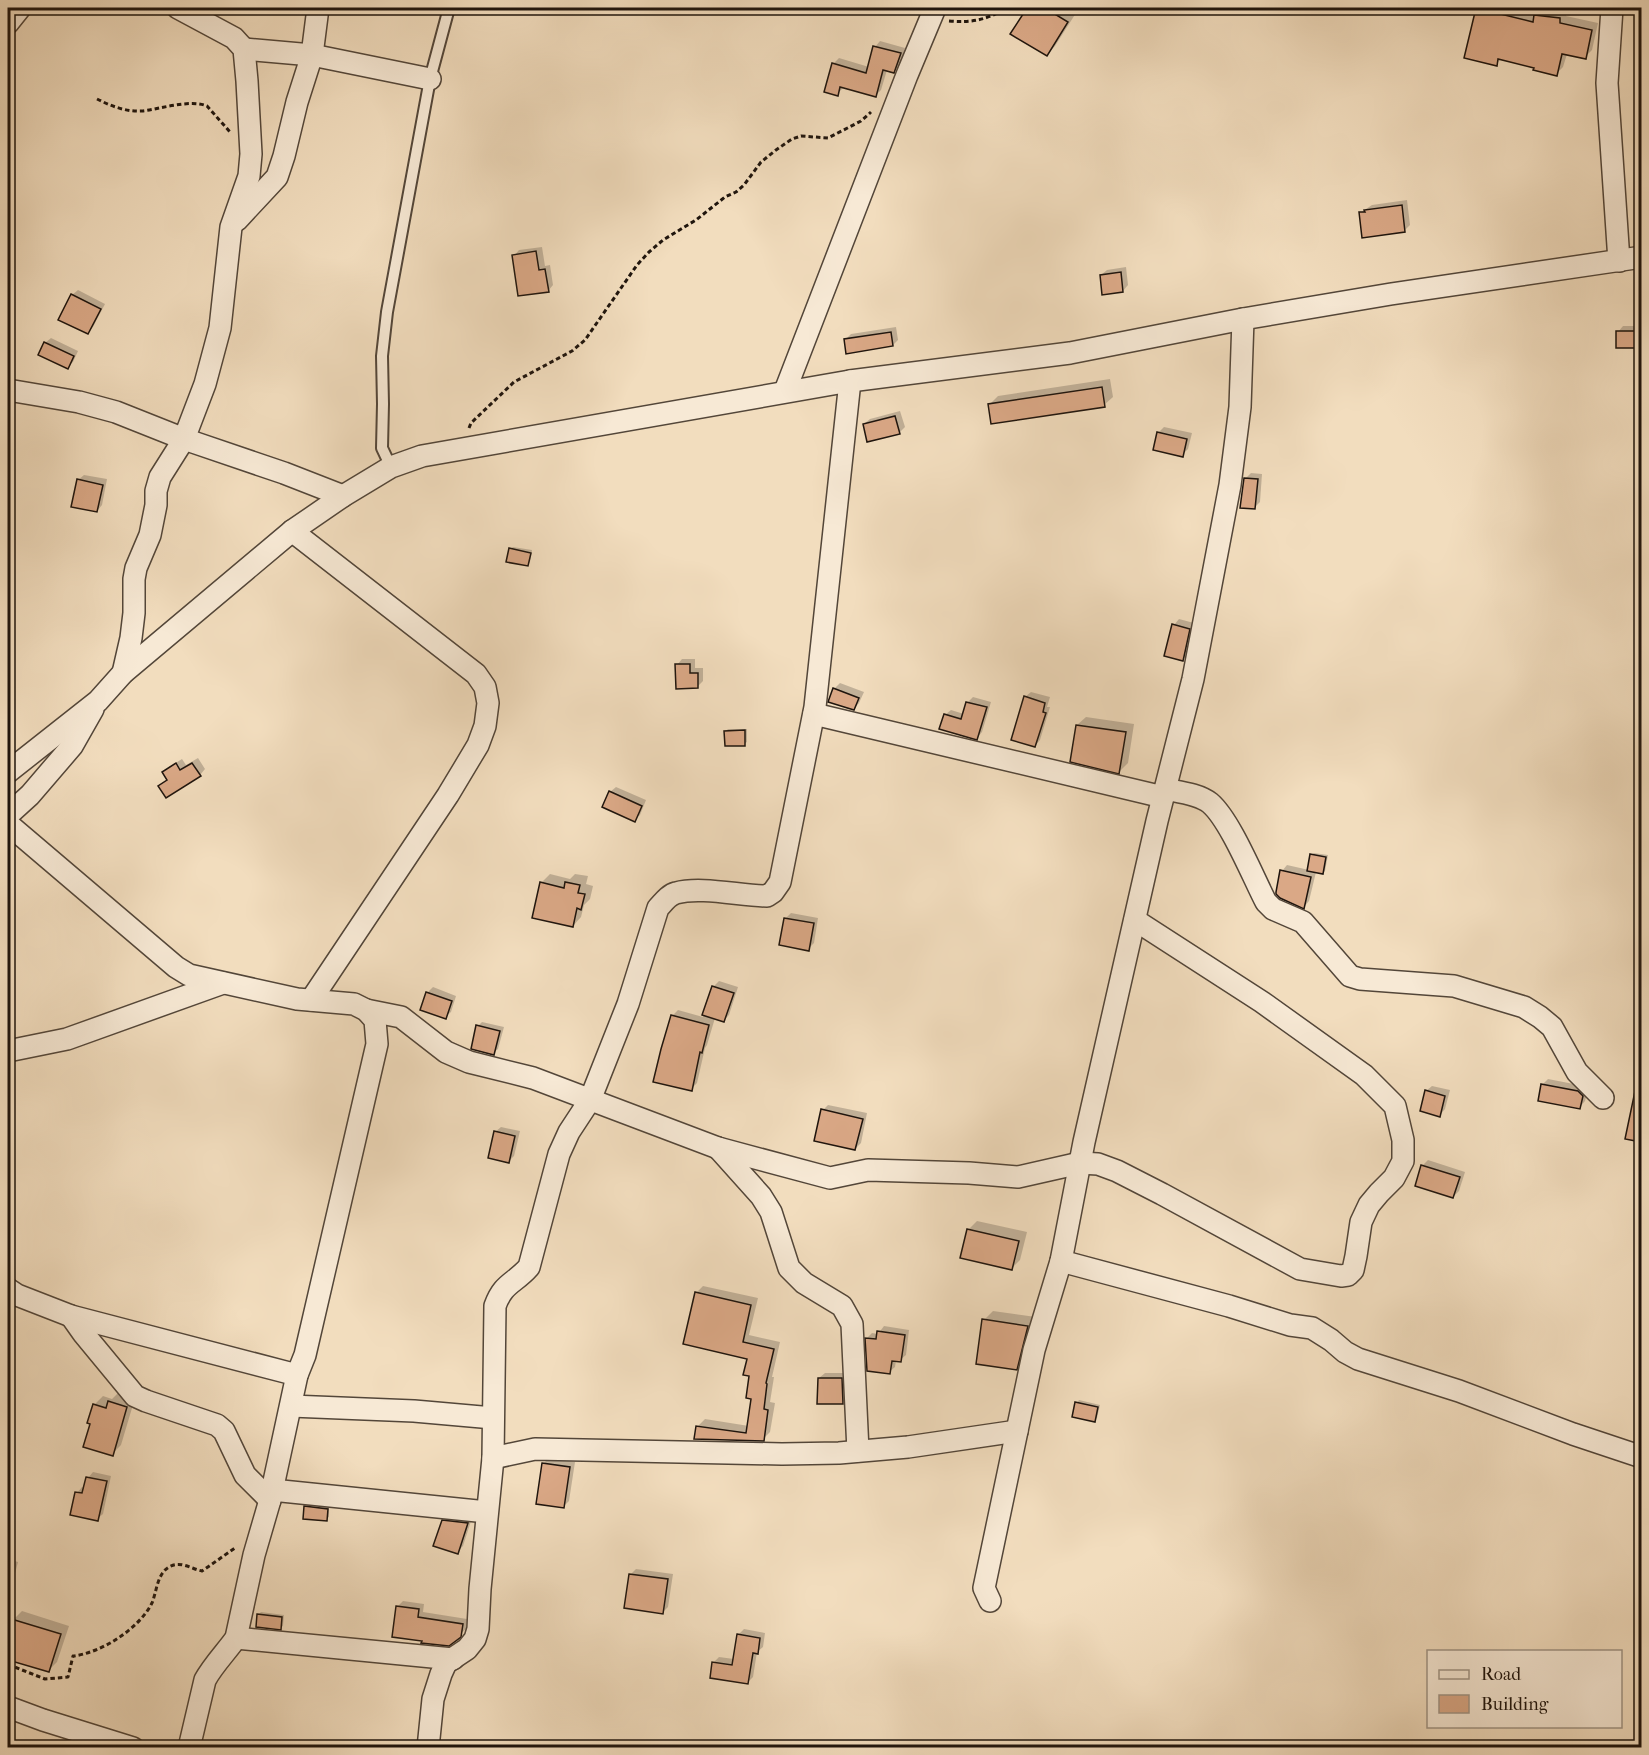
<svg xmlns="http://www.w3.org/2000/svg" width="1649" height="1755" font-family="'IM FELL French Canon',serif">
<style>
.shadow{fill:#0003}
.building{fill:#daa886;stroke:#1e140d;stroke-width:1.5}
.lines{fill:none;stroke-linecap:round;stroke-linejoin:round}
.lane-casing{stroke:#534639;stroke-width:14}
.street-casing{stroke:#534639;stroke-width:24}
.path{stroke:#1e140d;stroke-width:3;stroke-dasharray:4.5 3;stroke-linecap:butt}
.lane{stroke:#f7e9d5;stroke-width:10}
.street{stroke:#f7e9d5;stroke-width:21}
</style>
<rect width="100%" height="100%" fill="#f2ddbe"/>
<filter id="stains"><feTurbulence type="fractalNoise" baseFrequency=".00333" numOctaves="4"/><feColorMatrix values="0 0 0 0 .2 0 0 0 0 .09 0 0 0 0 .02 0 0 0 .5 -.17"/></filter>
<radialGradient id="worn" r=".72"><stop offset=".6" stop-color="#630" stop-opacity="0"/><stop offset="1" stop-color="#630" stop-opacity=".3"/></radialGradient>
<g class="shadow">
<polygon points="1029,8 1067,8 1076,13 1055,46 1047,55 1012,33"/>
<polygon points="1479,8 1507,8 1536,15 1542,8 1567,12 1566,16 1598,23 1592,50 1585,57 1567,54 1563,67 1556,74 1536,67 1502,58 1496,64 1477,9"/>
<polygon points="880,41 905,48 899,66 894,72 887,70 881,90 875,96 844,87 837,94 833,64 839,58 869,67 875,47"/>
<polygon points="1407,200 1410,225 1405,230 1360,213 1372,205"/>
<polygon points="542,247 545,266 550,265 553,285 548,291 514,256 519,250"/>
<polygon points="1126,267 1128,285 1123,291 1101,275 1107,270"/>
<polygon points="78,290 105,304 93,327 88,333 72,295"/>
<polygon points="1623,326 1642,326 1642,343 1638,347 1618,332"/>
<polygon points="896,327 898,340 893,345 845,340 851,334"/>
<polygon points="51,338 78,351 73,362 67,367 45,343"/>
<polygon points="1110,379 1113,397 1104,405 989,405 998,396"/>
<polygon points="900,411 905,427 899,433 864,424 870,419"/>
<polygon points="1164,427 1192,433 1188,449 1182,455 1158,433"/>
<polygon points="1251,473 1262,474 1260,502 1255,507 1245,479"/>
<polygon points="84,475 107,479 102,505 97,511 78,480"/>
<polygon points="513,547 532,550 530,562 528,564 510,549"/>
<polygon points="1179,619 1194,623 1189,654 1183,659 1174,625"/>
<polygon points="682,659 695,659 695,668 703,668 703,681 697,687 677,665"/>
<polygon points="840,683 864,692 859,703 854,709 834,689"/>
<polygon points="1031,692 1050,697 1047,707 1050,707 1040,740 1035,746 1025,697"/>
<polygon points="973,697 991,702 982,732 977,738 945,715 951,710 964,714 968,702"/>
<polygon points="1086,717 1134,724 1128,763 1119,772 1077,725"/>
<polygon points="728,729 747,729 747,742 744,744 726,731"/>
<polygon points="198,758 205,769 200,775 160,786 168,779 164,772 169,767 182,759 186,765"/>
<polygon points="616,787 646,800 640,815 634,820 610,792"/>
<polygon points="1314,853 1328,855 1325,871 1323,873 1316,872 1309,901 1304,907 1282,871 1287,865 1309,870 1311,855"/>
<polygon points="550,874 570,879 575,874 588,876 586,884 593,886 590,899 584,905 581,917 573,926 541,883"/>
<polygon points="791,913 818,918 814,943 808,949 786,918"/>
<polygon points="719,981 738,987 729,1015 723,1021 715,1018 707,1045 705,1048 697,1083 691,1089 672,1016 678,1010 703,1017 714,986"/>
<polygon points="433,987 456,996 451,1012 445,1017 427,993"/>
<polygon points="482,1022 504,1027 498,1049 493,1053 478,1026"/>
<polygon points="1548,1079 1584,1086 1588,1090 1585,1101 1580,1107 1542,1085"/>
<polygon points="1432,1086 1450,1090 1445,1109 1440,1115 1426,1091"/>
<polygon points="1640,1094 1642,1094 1642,1141 1627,1138"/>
<polygon points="828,1105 867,1113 861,1143 855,1149 823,1110"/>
<polygon points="501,1127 520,1131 514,1156 509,1161 495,1132"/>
<polygon points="1428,1160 1465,1172 1459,1191 1453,1197 1422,1166"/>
<polygon points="977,1221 1027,1232 1020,1260 1012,1268 968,1230"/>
<polygon points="703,1286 758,1298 749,1335 780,1342 772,1377 774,1377 770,1402 775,1403 770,1432 763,1439 698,1426 705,1419 749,1426 753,1397 749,1358 696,1293"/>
<polygon points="993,1311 1036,1317 1025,1360 1016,1369 984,1320"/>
<polygon points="884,1326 909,1330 906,1355 900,1360 896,1360 895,1367 889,1372 867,1338 872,1333 878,1334"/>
<polygon points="825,1373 847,1373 848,1397 842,1403 819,1378"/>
<polygon points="118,1393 135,1398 121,1445 112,1454 92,1423 94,1405 103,1396 112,1399"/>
<polygon points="1079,1400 1100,1405 1097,1418 1094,1420 1077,1403"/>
<polygon points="549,1458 575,1462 569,1501 564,1506 543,1464"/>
<polygon points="93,1472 111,1476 103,1514 97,1519 77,1493 82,1487 85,1488 88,1478"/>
<polygon points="308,1504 329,1507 329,1517 326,1519 306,1507"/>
<polygon points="449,1515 472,1518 463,1546 457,1552 443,1521"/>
<polygon points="8,1559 18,1562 8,1600"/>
<polygon points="636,1569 673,1574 668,1607 662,1613 631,1574"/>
<polygon points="403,1601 424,1604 423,1612 467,1619 466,1629 448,1644 398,1606"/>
<polygon points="22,1611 69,1626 57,1662 48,1671 8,1658 8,1638 13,1620"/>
<polygon points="261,1612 284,1615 283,1626 280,1628 259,1614"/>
<polygon points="744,1629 765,1633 763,1647 757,1652 753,1677 748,1682 714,1662 719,1657 734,1659 738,1635"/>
</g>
<g class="building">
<polygon points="1027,8 1045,8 1068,22 1047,56 1010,34"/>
<polygon points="1476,8 1533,22 1534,15 1560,18 1560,23 1592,30 1586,59 1562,54 1557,76 1533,70 1534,68 1498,59 1497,66 1464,58"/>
<polygon points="873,46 901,53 894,73 883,70 876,97 840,87 838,96 824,92 832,63 866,73"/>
<polygon points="1402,205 1405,232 1362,238 1359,212 1365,212 1364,210"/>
<polygon points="536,251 539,270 545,269 549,292 518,296 512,255"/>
<polygon points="1121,272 1123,292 1102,295 1100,275"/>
<polygon points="71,294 101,309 88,334 58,320"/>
<rect x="1616" y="331" width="22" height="17"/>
<polygon points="891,332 893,346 846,354 844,339"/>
<polygon points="44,342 74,356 68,369 38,355"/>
<polygon points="1102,387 1105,407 991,424 988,404"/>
<polygon points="895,416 900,434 867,442 863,424"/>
<polygon points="1157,432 1187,439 1183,457 1153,450"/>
<polygon points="1244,478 1258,479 1255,509 1240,508"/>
<polygon points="77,479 103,485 97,512 71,507"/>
<polygon points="509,548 531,553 528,566 506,562"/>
<polygon points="1172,624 1190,629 1183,661 1164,656"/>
<polygon points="675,664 690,664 690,673 698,673 698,688 676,689"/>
<polygon points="833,688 859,698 854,710 828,702"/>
<polygon points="1024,696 1045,703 1043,712 1046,713 1035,747 1011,740"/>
<polygon points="966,702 987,707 977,740 939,729 944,714 961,719"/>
<polygon points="1076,725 1126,732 1119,774 1070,762"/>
<polygon points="745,730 745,746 725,746 724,731"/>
<polygon points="176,763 180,770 192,763 201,776 166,798 158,786 167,780 162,772"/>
<polygon points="609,791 642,806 635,822 602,807"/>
<polygon points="1310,854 1326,857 1323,874 1307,871"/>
<polygon points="1280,870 1311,877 1304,909 1280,898 1276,894 1276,892"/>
<polygon points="540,882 564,888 565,882 580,885 578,893 585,894 581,910 577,908 573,927 532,918"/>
<polygon points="784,918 814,923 809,951 779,945"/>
<polygon points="712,986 734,993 724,1022 702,1015"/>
<polygon points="426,992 452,1001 446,1019 420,1010"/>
<polygon points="671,1015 709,1025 702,1053 700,1052 692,1091 653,1082 661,1049"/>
<polygon points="476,1025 500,1031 494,1055 471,1049"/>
<polygon points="1541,1084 1578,1091 1583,1096 1580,1109 1538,1101"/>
<polygon points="1425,1090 1445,1096 1440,1117 1420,1111"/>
<polygon points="1635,1091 1641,1092 1641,1142 1625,1139"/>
<polygon points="821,1109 863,1119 855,1150 814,1141"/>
<polygon points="494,1131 515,1136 509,1163 488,1158"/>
<polygon points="1421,1165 1460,1177 1453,1198 1415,1186"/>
<polygon points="967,1229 1019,1241 1012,1270 960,1258"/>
<polygon points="695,1292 751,1305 743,1342 774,1349 766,1383 767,1384 764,1409 768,1410 764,1441 694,1439 696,1426 746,1433 751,1399 746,1398 749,1376 743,1375 747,1359 683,1344"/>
<polygon points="982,1319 1028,1326 1017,1370 976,1364"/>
<polygon points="877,1331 905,1335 901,1362 892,1361 890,1374 867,1371 865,1338 876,1339"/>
<polygon points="818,1378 842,1378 843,1404 817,1404"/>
<polygon points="108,1401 127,1407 113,1456 83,1447 90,1424 87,1423 93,1404 106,1408"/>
<polygon points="1075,1402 1098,1407 1095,1422 1072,1417"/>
<polygon points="542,1463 570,1467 564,1508 536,1504"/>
<polygon points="86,1477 107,1481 98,1521 70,1515 75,1492 82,1493"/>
<polygon points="304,1506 328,1509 327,1521 303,1519"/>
<polygon points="442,1520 468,1523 458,1554 433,1546"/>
<polygon points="629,1574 668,1579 663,1614 624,1608"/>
<polygon points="396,1606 419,1609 418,1617 463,1624 461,1637 449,1646 421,1643 422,1641 392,1637"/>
<polygon points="257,1614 282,1617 281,1630 256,1627"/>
<polygon points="8,1618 61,1634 49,1672 8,1660"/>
<polygon points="737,1634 760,1638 758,1654 753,1653 748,1684 710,1678 712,1662 732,1665"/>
</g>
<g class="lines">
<g class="lane-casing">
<polyline id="lane" points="391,467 382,448 383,404 382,356 387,312 430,79 449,8"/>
</g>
<g class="street-casing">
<g id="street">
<polyline points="1612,8 1607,83 1619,261"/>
<polyline points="8,23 20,8"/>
<polyline points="244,49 312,55 430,79"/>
<polyline points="237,220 277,177 284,156 297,102 312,55 318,8"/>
<polyline points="8,390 79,402 116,412 184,439 284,473 343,496"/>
<polyline points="785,391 907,75 935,8"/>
<polyline points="292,531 476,674 485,687 488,703 485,726 478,745 448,795 311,1000"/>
<polyline points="123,673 131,638 134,613 134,579 136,568 150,535 156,505 156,491 160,477 184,439 205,384 220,328 231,227 249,176 251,154 247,81 244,49 234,38 178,8"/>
<polyline points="814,714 1163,797"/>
<polyline points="8,772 98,701 123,673 292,531 343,496 391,467 422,456 850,381 1070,353 1243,319 1391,294 1642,257"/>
<path d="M1165 789C1179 792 1199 794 1210 803 1230 820 1253 877 1266 902L1273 909 1303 922 1350 976 1360 979 1454 986 1524 1007 1540 1017 1552 1027 1577 1072 1603 1098"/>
<polyline points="8,815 30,795 72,746 93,709"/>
<path d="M8 824 176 967 189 975 297 999 354 1004 366 1010 375 1020 377 1044 305 1355 297 1375 270 1500 254 1555 236 1638C227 1651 213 1665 205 1680L189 1748"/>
<polyline points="366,1010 401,1017 446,1052 469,1062 533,1078 718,1148 830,1178 868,1170 969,1173 1018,1177 1080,1163 1098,1164 1117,1171 1162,1194 1300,1269 1341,1276 1348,1275 1353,1270 1356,1256 1361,1222 1369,1205 1379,1193 1394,1178 1403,1161 1403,1140 1395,1106 1364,1075 1262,1002 1135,920"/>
<polyline points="8,1051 67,1039 223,983"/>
<polyline points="718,1148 761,1196 771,1212 789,1268 804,1283 842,1306 852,1324 858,1451"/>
<polyline points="1061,1261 1229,1306 1290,1325 1312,1328 1331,1340 1345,1352 1358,1359 1459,1391 1573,1434 1642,1457"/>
<polyline points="8,1289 17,1295 71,1316 297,1375"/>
<polyline points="71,1316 83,1333 135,1396 146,1401 217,1425 224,1431 245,1475 270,1500"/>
<polyline points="291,1406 414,1411 493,1418"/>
<polyline points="493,1458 535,1449 782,1454 839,1453 908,1447 1017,1431"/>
<polyline points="272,1490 487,1512"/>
<polyline points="990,1601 984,1588 1034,1350 1061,1261 1084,1142 1157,821 1193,679 1230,485 1240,407 1243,319"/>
<polyline points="236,1638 453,1659"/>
<polyline points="8,1707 43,1720 133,1748"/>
<path d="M428 1748 433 1699 441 1674 446 1663 467 1649 475 1639 478 1629 480 1589 493 1458 495 1306C503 1283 514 1284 529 1267L559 1154 569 1132 590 1100 628 1004 658 908C663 903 668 895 676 893 701 886 741 896 767 896L773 892 780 882 815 707 850 381"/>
</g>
</g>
<g class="path">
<path d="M949 21C972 23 986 20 1007 8"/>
<path d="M97 99C111 106 126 112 142 111 160 109 190 99 207 106L230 132"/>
<polyline points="469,428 471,423 514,382 572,351 585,340 637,265 649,252 663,240 696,220 725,197 736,192 744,185 761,162 776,150 792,139 801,136 828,138 861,121 871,112"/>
<path d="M8 1667 12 1666 45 1679 68 1677 73 1656C101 1653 139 1629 152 1603 157 1591 157 1572 171 1566 181 1561 192 1569 202 1571L235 1548"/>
</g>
<use href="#lane" class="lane"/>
<use href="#street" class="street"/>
</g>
<rect width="1649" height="1755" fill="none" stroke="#f2ddbe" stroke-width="30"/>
<rect x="9" y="9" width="1631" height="1737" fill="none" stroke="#1e140d" stroke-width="3"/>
<rect x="15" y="15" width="1619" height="1725" fill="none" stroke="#1e140d" stroke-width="1.5"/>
<rect x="1427" y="1650" width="195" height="78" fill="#f7e9d5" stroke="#a09485" stroke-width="1.5"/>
<rect x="1439" y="1670" width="30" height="9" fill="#f7e9d5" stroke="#a09485" stroke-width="1.5"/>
<text x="1481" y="1680" font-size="18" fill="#1e140d">Road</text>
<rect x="1439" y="1695" width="30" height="18" fill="#daa886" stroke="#a09485" stroke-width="1.5"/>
<text x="1481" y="1710" font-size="18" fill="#1e140d">Building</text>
<rect width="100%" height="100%" filter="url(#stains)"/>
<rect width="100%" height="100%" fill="url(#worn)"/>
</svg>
